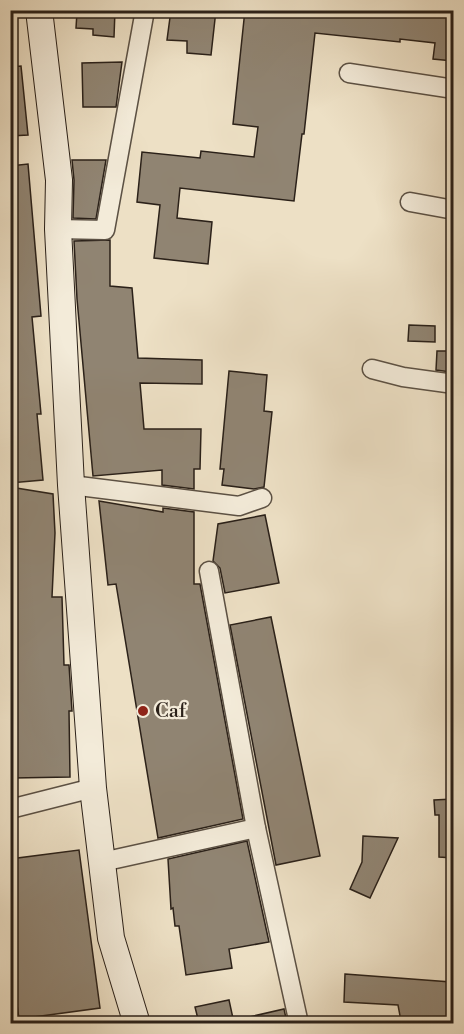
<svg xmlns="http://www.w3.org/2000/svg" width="464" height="1034" font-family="'Libre Bodoni',serif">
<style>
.building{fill:#908472;stroke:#2b2119;stroke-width:1.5}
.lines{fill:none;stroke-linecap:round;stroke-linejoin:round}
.minor-casing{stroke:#5c5144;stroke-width:21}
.secondary-casing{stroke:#2b2119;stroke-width:28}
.minor{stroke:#f3ebd9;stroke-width:18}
.secondary{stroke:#f3ebd9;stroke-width:26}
.poi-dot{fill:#8f2418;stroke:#f3ebd9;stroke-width:2}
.labels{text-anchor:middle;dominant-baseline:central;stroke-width:4.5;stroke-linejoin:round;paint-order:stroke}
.poi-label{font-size:20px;fill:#2b2119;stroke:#f3ebd9;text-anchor:start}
</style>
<rect width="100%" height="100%" fill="#ede0c5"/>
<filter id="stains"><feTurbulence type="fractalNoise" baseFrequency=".00333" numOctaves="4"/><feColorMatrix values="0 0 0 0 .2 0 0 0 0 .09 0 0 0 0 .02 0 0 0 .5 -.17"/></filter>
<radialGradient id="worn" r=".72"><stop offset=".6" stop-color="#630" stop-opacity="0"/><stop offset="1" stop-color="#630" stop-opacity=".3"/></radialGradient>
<g class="building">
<polygon points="92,10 115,10 114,37 93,35 93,29 76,28 77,12 92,13"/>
<polygon points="171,10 216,10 211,55 187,53 187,41 167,40"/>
<polygon points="245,10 453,10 453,61 433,59 435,43 400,39 400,42 315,33 304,134 302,134 294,201 180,188 177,218 212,222 208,264 154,258 160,205 137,202 142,152 200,158 201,151 254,157 258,127 233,124"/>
<polygon points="122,62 116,107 83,107 82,63"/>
<polygon points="21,66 28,135 10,136 10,67"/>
<polygon points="72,160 106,160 96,219 73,218 74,180"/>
<polygon points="28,164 41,316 32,317 41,414 37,414 43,480 10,483 10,166"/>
<polygon points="110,240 110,286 132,288 138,358 202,360 202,384 140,383 144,429 201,429 200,469 194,469 194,489 162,485 162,470 93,476 77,299 74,241"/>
<polygon points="409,325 435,326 435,342 408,341"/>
<polygon points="437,351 451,351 451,372 436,370"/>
<polygon points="229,371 267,375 264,411 272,412 264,487 254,489 222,485 224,469 220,469"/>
<polygon points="10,487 53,494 55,533 52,597 62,597 64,665 69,665 72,711 69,711 70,777 13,778 13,711 10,711 10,665 12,665"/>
<polygon points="99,501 163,512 163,508 194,512 194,584 200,584 243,819 158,838 116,584 108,585"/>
<polygon points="265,515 279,583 225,593 220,568 213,561 218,524"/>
<polygon points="271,617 320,856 276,865 230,625"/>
<polygon points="453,799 453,858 439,857 439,815 435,815 434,800"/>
<polygon points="363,836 398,838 370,898 350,889 362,862"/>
<polygon points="247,841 269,942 229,949 232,968 186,975 179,926 175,926 173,908 171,909 168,859"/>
<polygon points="79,850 100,1008 19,1019 10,953 10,859"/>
<polygon points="345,974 451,982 453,992 453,1023 432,1023 431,1017 401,1021 398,1005 344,1002"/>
<polygon points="229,1000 234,1023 199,1023 195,1007"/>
<polygon points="284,1009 287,1023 250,1023 249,1017"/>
</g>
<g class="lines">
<g class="minor-casing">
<g id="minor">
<polyline points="349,73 454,89"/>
<polyline points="410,202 454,210"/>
<polyline points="58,229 105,230 145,10"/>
<polyline points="372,369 403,377 454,384"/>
<polyline points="71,485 239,506 262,498"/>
<polyline points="209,571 256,828 299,1024"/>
<polyline points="10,809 93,788"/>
<polyline points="102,862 256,828"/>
</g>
</g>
<g class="secondary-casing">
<polyline id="secondary" points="39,10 59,180 58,229 71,485 93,788 111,938 137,1024"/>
</g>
<use href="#minor" class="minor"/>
<use href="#secondary" class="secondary"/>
</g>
<circle class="poi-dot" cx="143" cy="711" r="6"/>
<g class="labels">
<g class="poi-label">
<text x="155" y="711">Caf</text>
</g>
</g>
<rect width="464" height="1034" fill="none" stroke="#ede0c5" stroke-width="36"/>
<rect x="12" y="12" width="440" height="1010" fill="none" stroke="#2b2119" stroke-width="3"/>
<rect x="18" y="18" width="428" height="998" fill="none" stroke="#2b2119" stroke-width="1.5"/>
<rect width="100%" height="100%" filter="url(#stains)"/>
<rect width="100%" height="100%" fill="url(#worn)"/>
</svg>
